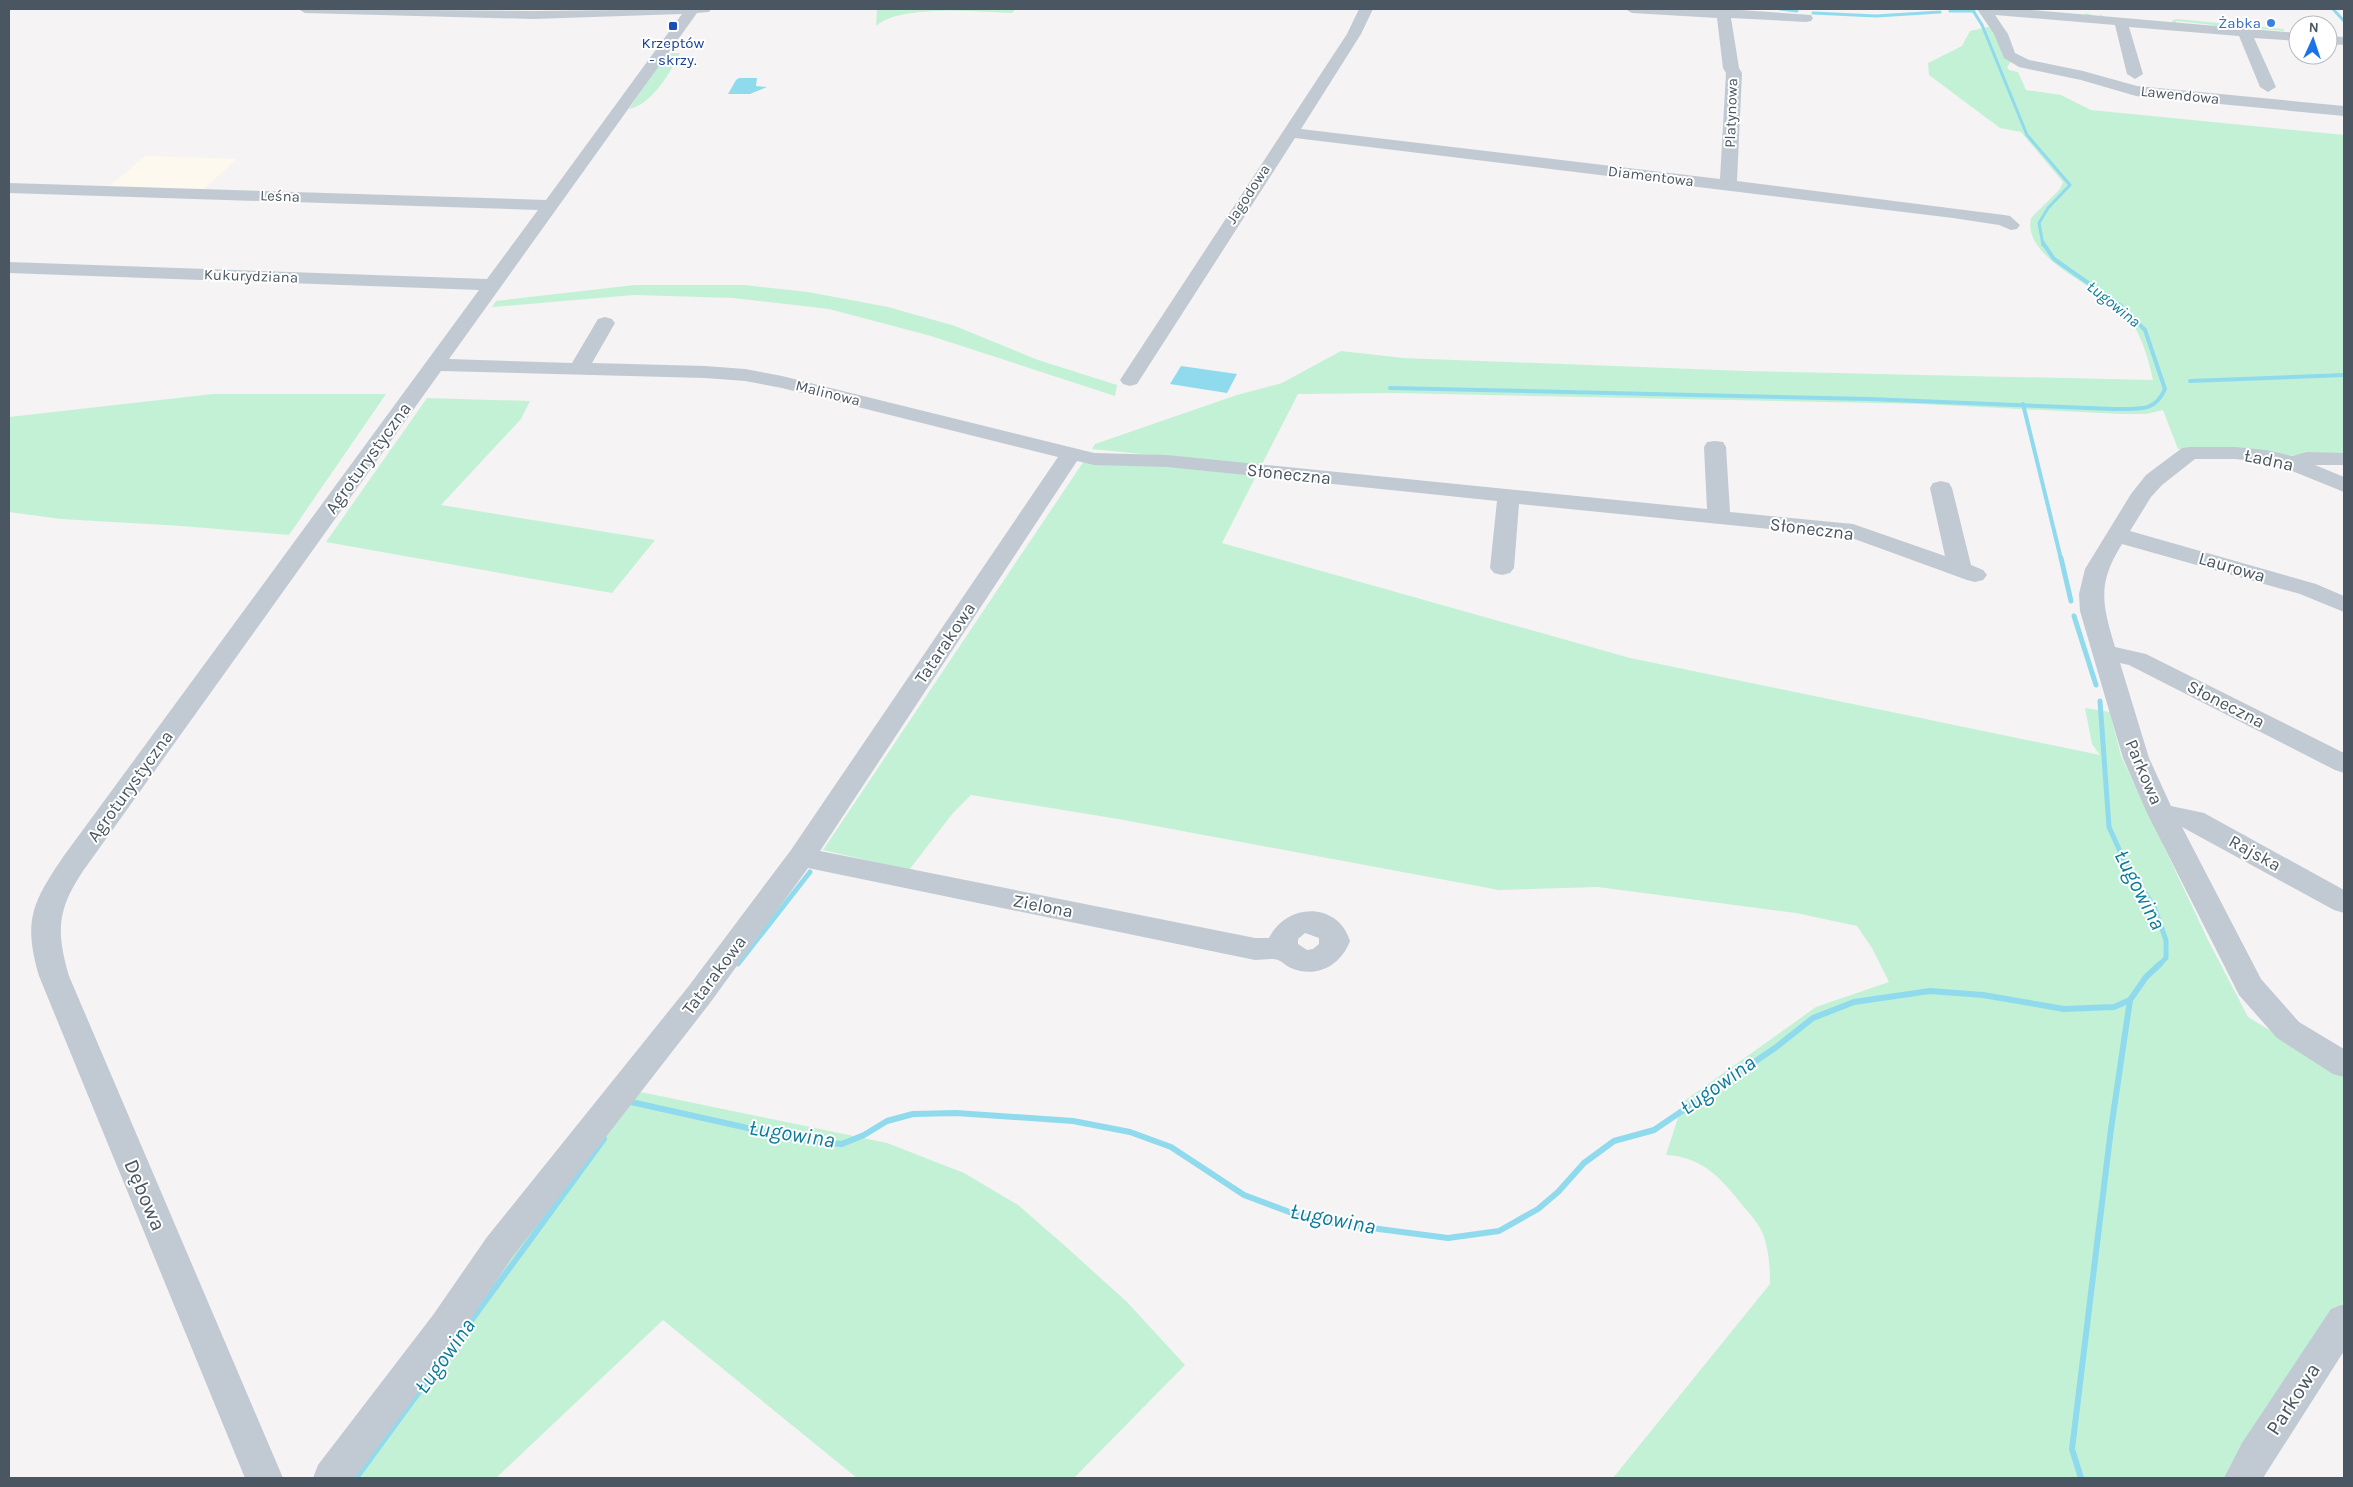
<svg xmlns="http://www.w3.org/2000/svg" width="2353" height="1487" font-family="Karla,sans-serif">
<style>
.commercial{fill:#fdf9ef}
.green{fill:#c3f1d5}
.water{fill:#90daee}
.lines{fill:none;stroke-linecap:round;stroke-linejoin:round}
.stream-far3{stroke:#90daee;stroke-width:3}
.stream-far2{stroke:#90daee;stroke-width:4}
.stream-far1{stroke:#90daee;stroke-width:5}
.stream{stroke:#90daee;stroke-width:6}
.minor{fill:#c1cad2;fill-rule:evenodd}
.shop-dot{fill:#3f7fe0;stroke:#fff;stroke-width:2}
.transit-dot{fill:#1a4fb4;stroke:#fff;stroke-width:2}
.labels{text-anchor:middle;dominant-baseline:central;stroke-width:4;stroke-linejoin:round;paint-order:stroke}
.far-shop-label{font-size:15px;fill:#366cbe;stroke:#fff;text-anchor:end}
.far-transit-label{font-size:15px;fill:#164399;stroke:#fff}
.far-street-label{font-size:15px;fill:#4a5661;stroke:#fff}
.far-water-label{font-size:16px;font-style:italic;fill:#0c7c9b;stroke:#fff}
.street-label{font-size:18px;fill:#4a5661;stroke:#fff}
.near-street-label{font-size:21px;fill:#4a5661;stroke:#fff}
.near-water-label{font-size:22px;font-style:italic;fill:#0c7c9b;stroke:#fff}
</style>
<rect width="100%" height="100%" fill="#f5f3f3"/>
<polygon class="commercial" points="145,156 237,159 202,191 107,188"/>
<g class="green">
<path d="M877 9H1016L1012 13C979 12 900 4 876 26Z"/>
<polygon points="2085,13 2100,17 2100,14 2104,17 2172,23 2172,21 2176,19 2283,29 2285,31 2218,25 2218,27 2215,27 2213,25 2176,21 2176,24 2171,24 2074,14 2085,15"/>
<path d="M1988 27 1993 29 2011 62 2007 67 2009 70 2018 72 2026 90 2061 95 2091 110 2344 135V457L2279 455 2214 449H2178L2163 410 2146 414H2121L1921 404 1396 393 1298 394 1261 466 1092 449 1095 444 1237 395 1282 383 1341 351 1403 358 1745 371 2153 380C2148 356 2139 326 2120 308 2096 286 2022 258 2031 218L2060 189 2063 182 2021 132 2000 128 1929 75 1928 63 1962 46 1970 31Z"/>
<path d="M667 53H680C671 72 651 105 629 109Z"/>
<polygon points="635,285 744,285 808,292 888,307 955,326 1038,360 1117,385 1115,396 931,336 829,309 733,298 634,295 492,307 496,301"/>
<polygon points="213,394 386,394 289,535 182,526 61,519 9,512 9,417"/>
<polygon points="427,398 530,401 521,419 441,505 655,540 612,593 326,542"/>
<path d="M1084 461 1134 463 1256 476 1222 543 1630 658 2100 755 2092 744 2085 708 2110 712 2121 756 2208 940 2248 1017 2344 1076V1301L2226 1478H1613L1770 1284C1770 1266 1769 1251 1763 1234 1759 1224 1750 1214 1743 1206 1721 1178 1703 1157 1666 1155L1683 1102 1816 1007 1889 982 1872 948 1857 926 1796 913 1598 887 1499 890 1118 819 971 795 953 813 909 870 823 850Z"/>
<polygon points="631,1090 887,1143 964,1173 1018,1205 1064,1245 1127,1302 1185,1365 1074,1478 857,1478 663,1320 496,1478 343,1478"/>
</g>
<g class="water">
<polygon points="739,78 757,78 756,86 767,87 750,94 728,94 736,80"/>
<polygon points="1181,366 1237,374 1227,393 1170,384"/>
</g>
<g class="lines">
<g class="stream-far3">
<polyline points="1780,9 1797,11"/>
<polyline points="1972,9 1982,25 2027,135 2070,185 2048,208 2039,223 2043,245"/>
<polyline points="2333,9 2344,21"/>
<polyline points="1950,11 1974,11"/>
<polyline points="1813,13 1876,16 1940,12"/>
</g>
<g class="stream-far2">
<polyline points="2190,381 2344,375"/>
<path d="M1390 388 1869 399 2113 409C2137 408 2154 414 2165 389L2145 330 2121 306 2054 259 2043 243"/>
<polyline points="2023,404 2061,559"/>
</g>
<g class="stream-far1">
<polyline points="2061,558 2071,601"/>
<polyline points="2074,616 2096,685"/>
<polyline points="2100,701 2109,827 2123,858 2154,907 2166,940 2166,958 2159,965"/>
<polyline points="738,964 810,872"/>
</g>
<g class="stream">
<polyline points="631,1102 811,1142 842,1144 864,1135 887,1121 913,1114 956,1113 1073,1121 1130,1132 1171,1147 1244,1195 1292,1213 1333,1223 1448,1238 1499,1231 1538,1209 1558,1192 1584,1163 1614,1141 1654,1130 1775,1048 1813,1018 1854,1002 1930,991 1983,995 2064,1009 2114,1007 2130,1000 2146,977 2160,964"/>
<polyline points="356,1478 604,1139"/>
<polyline points="2081,1478 2072,1449 2111,1129 2130,1000"/>
</g>
<g class="minor">
<path d="M298 9 533 11 711 9 709 12 697 13 449 359 572 363 598 319 605 317 612 319 615 323 592 363 705 366 745 369 782 376 1094 453 1167 455 1707 509 1704 447 1707 442 1715 441 1723 442 1726 447 1730 512 1853 524 1945 556 1930 488 1933 483 1941 481 1949 483 1952 488 1971 565 1983 570 1987 575 1983 580 1975 582 1967 580 1849 537 1519 504 1514 568 1510 573 1502 575 1494 573 1490 568 1497 501 1167 467 1094 465 1077 461 820 851 1255 938H1269C1287 902 1338 902 1350 941 1341 965 1317 979 1291 968 1286 966 1283 962 1278 960 1272 958 1262 960 1255 960L808 868 710 1003 511 1259 459 1337 355 1478H313L318 1465 433 1315 487 1237 688 987 791 850 1058 457 782 388 745 381 705 378 441 371 83 871C57 910 56 931 69 976L283 1478H245L39 976C23 921 32 903 63 857L479 290 9 273V262L487 279 538 210 9 193V183L546 200 682 14 533 19 305 13ZM1305 933 1319 938V944L1313 949 1307 950 1298 944V939Z"/>
<polygon points="1359,9 1373,9 1361,34 1301,129 1720,179 1726,73 1723,68 1717,18 1632,13 1625,9 1727,9 1811,15 1813,18 1811,21 1806,22 1731,18 1739,68 1742,73 1737,181 2004,215 2010,216 2020,225 2017,229 2011,230 1999,225 1953,218 1295,138 1137,384 1130,386 1123,384 1120,380 1347,34"/>
<polygon points="1977,9 2020,9 2298,33 2298,41 2254,38 2276,87 2268,92 2260,87 2239,36 2129,27 2143,74 2135,79 2127,74 2115,25 1995,15 2008,34 2015,53 2029,60 2083,71 2137,86 2344,106 2344,116 2136,96 2081,80 2019,67 2004,58 1994,34"/>
<polygon points="2328,36 2344,37 2344,45 2328,44"/>
<path d="M2190 447H2235L2266 450 2292 456 2307 452 2344 453V465H2315L2344 477V492L2285 468 2265 462 2235 459H2195L2162 485 2151 497 2130 531 2316 584 2344 596V612L2300 594 2122 544C2097 584 2102 603 2115 647L2146 654 2344 753V773L2335 770 2129 665 2120 663 2149 758 2171 806 2204 813 2344 890V913L2334 910 2182 827 2261 979 2299 1022 2344 1049V1077L2333 1074 2277 1038 2239 995 2147 813 2123 758 2080 611 2079 594 2085 569 2131 494 2146 475 2182 448Z"/>
<polygon points="2344,1304 2344,1351 2263,1478 2224,1478 2242,1443 2331,1309"/>
</g>
</g>
<circle class="shop-dot" cx="2271" cy="23" r="5"/>
<rect class="transit-dot" x="668" y="21" width="10" height="10" rx="2.5"/>
<g class="labels">
<g class="far-shop-label">
<text x="2261" y="23">Żabka</text>
</g>
<g class="far-transit-label">
<text x="673" y="43">Krzeptów<tspan x="673" dy="17">- skrzy.</tspan></text>
</g>
<g class="far-street-label">
<text transform="translate(2180 95) rotate(6)">Lawendowa</text>
<text transform="translate(1731 113) rotate(-88)">Platynowa</text>
<text transform="translate(1651 176) rotate(7)">Diamentowa</text>
<text transform="translate(1248 194) rotate(-57)">Jagodowa</text>
<text transform="translate(280 196) rotate(2)">Leśna</text>
<text transform="translate(251 276) rotate(2)">Kukurydziana</text>
<text transform="translate(828 393) rotate(14)">Malinowa</text>
</g>
<g class="far-water-label">
<text transform="translate(2114 304) rotate(39)">Ługowina</text>
</g>
<g class="street-label">
<text transform="translate(368 458) rotate(-54)">Agroturystyczna</text>
<text transform="translate(2269 460) rotate(12)">Ładna</text>
<text transform="translate(1289 474) rotate(6)">Słoneczna</text>
<text transform="translate(1812 529) rotate(7)">Słoneczna</text>
<text transform="translate(2232 567) rotate(16)">Laurowa</text>
<text transform="translate(945 643) rotate(-56)">Tatarakowa</text>
<text transform="translate(2226 704) rotate(27)">Słoneczna</text>
<text transform="translate(2144 772) rotate(67)">Parkowa</text>
<text transform="translate(130 786) rotate(-54)">Agroturystyczna</text>
<text transform="translate(2255 853) rotate(29)">Rajska</text>
<text transform="translate(1043 906) rotate(11)">Zielona</text>
<text transform="translate(714 975) rotate(-53)">Tatarakowa</text>
</g>
<g class="near-street-label">
<text transform="translate(145 1195) rotate(67)">Dębowa</text>
<text transform="translate(2293 1399) rotate(-57)">Parkowa</text>
</g>
<g class="near-water-label">
<text transform="translate(2140 890) rotate(63)">Ługowina</text>
<text transform="translate(1718 1085) rotate(-35)">Ługowina</text>
<text transform="translate(792 1134) rotate(9)">Ługowina</text>
<text transform="translate(1333 1219) rotate(11)">Ługowina</text>
<text transform="translate(445 1356) rotate(-54)">Ługowina</text>
</g>
</g>
<rect width="2353" height="1487" fill="none" stroke="#4a5661" stroke-width="20"/>
<g transform="translate(2313 40) rotate(3)"><circle r="24" fill="#ffffff" stroke="#b7bbc0"/>
<path d="M0-4L9 19L0 12L-9 19Z" fill="#1a73e8"/>
<text y="-8" font-size="14" font-weight="bold" text-anchor="middle" fill="#4a5661">N</text>
</g>
</svg>
